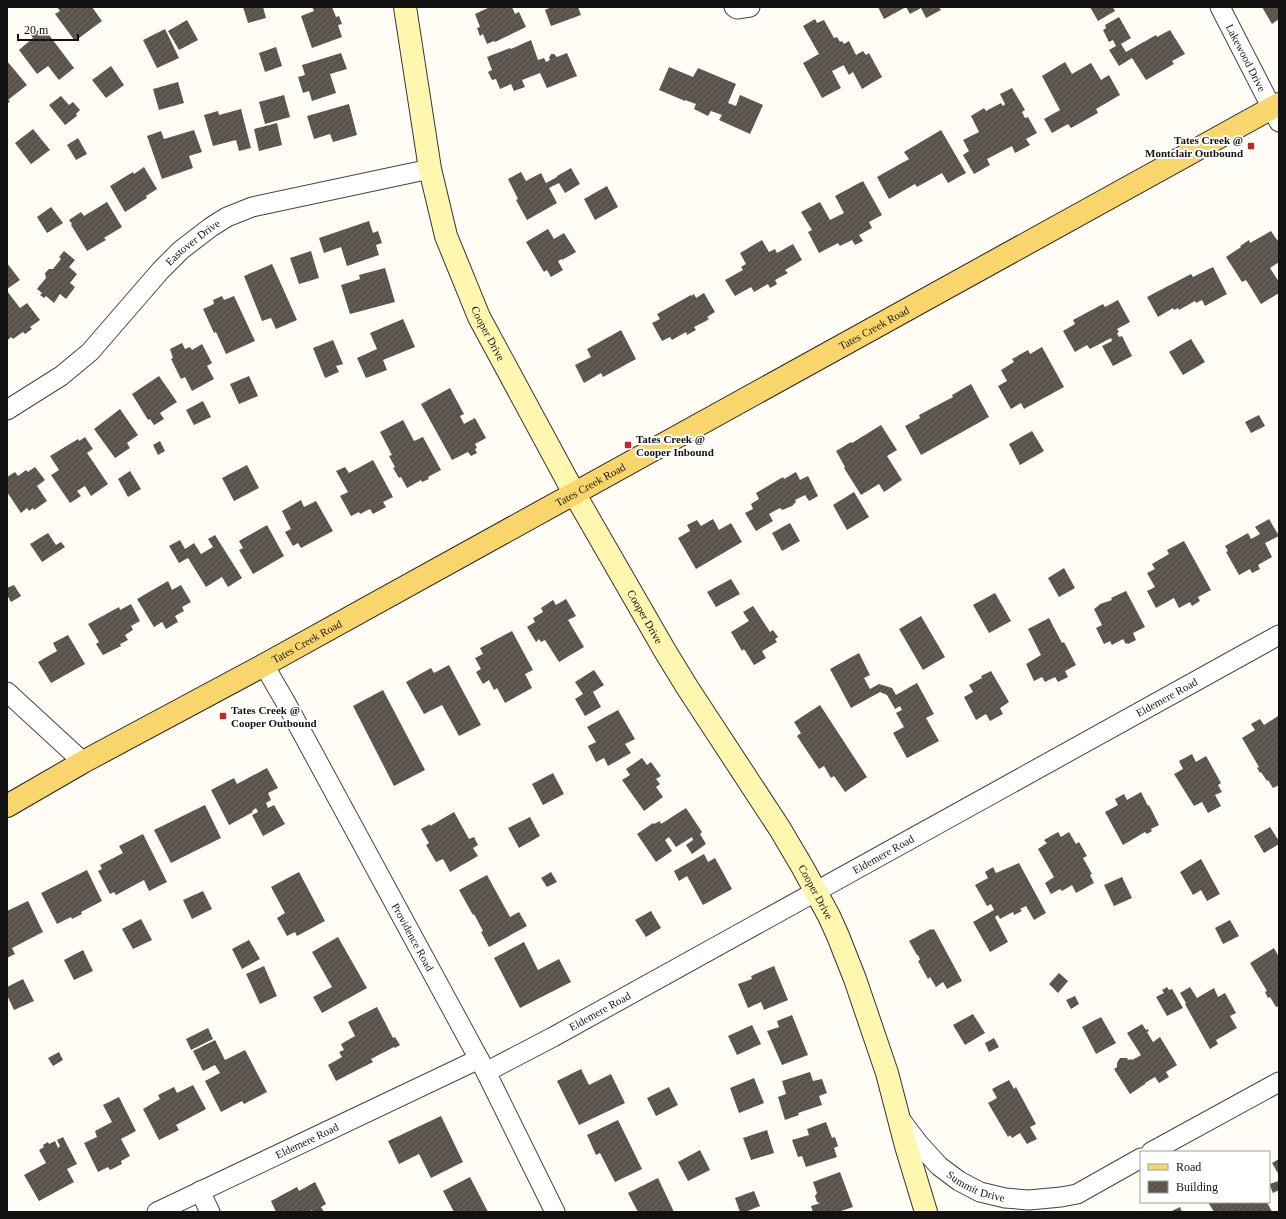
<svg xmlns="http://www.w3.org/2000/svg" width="1286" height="1219" font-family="Georgia,serif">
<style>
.building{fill:url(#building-hatch)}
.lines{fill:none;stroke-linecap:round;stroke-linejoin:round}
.street-casing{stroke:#444;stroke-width:21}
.secondary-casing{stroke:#333;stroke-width:24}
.primary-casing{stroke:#222;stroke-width:24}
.street{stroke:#fff;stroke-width:19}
.secondary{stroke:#fff6b0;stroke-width:22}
.primary{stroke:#f9d66b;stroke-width:22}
.poi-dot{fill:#c4262e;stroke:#fff;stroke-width:1.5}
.labels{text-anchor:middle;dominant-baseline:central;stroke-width:4;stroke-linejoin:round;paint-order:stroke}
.street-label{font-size:11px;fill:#111;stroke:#fff}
.poi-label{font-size:11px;font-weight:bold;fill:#111;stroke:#fff;text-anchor:start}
</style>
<defs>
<pattern id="building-hatch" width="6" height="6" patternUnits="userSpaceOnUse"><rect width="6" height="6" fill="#5a524d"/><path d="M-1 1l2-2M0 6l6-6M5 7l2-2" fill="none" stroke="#6d6662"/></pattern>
</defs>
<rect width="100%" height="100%" fill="#fffdf5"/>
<g class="building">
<polygon points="57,7 92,7 102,21 75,41 55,14 60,11"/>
<polygon points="243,7 263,7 266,18 248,23"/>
<polygon points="312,7 332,7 336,17 339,16 342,24 338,25 342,37 312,48 301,16 314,11"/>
<polygon points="490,7 512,7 515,14 519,12 526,27 495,42 494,41 487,44 483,34 480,36 477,28 480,27 475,14"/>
<polygon points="551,7 578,7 581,15 551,26 545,10"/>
<polygon points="878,7 939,7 941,10 926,18 921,8 910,14 906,7 884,19"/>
<polygon points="1090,7 1113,7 1115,11 1098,21"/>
<polygon points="1262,7 1279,7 1279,19 1272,24"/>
<polygon points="1119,17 1131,38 1121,44 1126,52 1156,35 1157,37 1170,30 1185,54 1172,61 1174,64 1146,80 1132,58 1119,66 1109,50 1116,46 1113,40 1109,42 1103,30 1106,28 1105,25"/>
<polygon points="815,19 817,23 824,20 834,38 837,37 840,42 842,41 844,44 849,41 856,55 863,51 866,55 869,53 882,77 862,89 853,72 849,75 844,66 844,65 832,71 841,88 822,98 803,63 819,54 803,26"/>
<polygon points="187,20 198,40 179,50 168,31"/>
<polygon points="43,27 74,68 59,80 48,66 37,74 19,50 33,38 31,35"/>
<polygon points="165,29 179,58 157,68 143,40"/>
<polygon points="531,40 538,60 544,58 546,62 550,60 549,58 551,54 554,54 557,57 567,53 577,76 547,88 540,73 522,80 525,87 514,91 511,84 500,89 496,79 492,80 488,72 492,70 487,57 510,48 511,49"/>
<polygon points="276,47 282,66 265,72 259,53"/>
<polygon points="341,53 347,69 330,74 336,93 312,101 309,91 303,93 298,77 305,75 302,65"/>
<polygon points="7,61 27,85 8,100 10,101 7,104"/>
<polygon points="1065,62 1072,74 1091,63 1101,80 1109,75 1120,95 1096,109 1098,113 1071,128 1068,124 1052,133 1044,119 1060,110 1042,76"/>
<polygon points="111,66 124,85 106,98 92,80"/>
<polygon points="669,67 693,77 698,68 736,84 728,103 736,106 740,95 763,105 750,134 719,120 722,115 711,111 708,116 694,109 696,104 685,100 685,101 659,90"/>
<polygon points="178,82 184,103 159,110 153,89"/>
<polygon points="1012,88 1025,110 1022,112 1025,118 1028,117 1037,133 1026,139 1030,145 1015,153 1012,146 987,159 990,165 974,174 963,155 969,151 963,140 979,132 971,116 984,108 986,111 1001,103 1003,106 1005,104 1000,94"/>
<polygon points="284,95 290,117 265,124 259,102"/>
<polygon points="61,96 69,105 73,102 80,110 76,114 77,116 65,125 49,105"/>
<polygon points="349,104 357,135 333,142 330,134 314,139 307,116"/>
<polygon points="241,109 251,148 239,151 236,140 213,146 204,115 218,111 219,115"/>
<polygon points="277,123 282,145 259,151 254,129"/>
<polygon points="33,129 50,150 31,164 15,143"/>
<polygon points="194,130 202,152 189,156 193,168 162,179 147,136 161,131 164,139"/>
<polygon points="941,130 966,173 948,183 942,173 917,187 915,184 889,199 877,177 909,159 904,152"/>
<polygon points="78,138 87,154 76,160 67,145"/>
<polygon points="144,167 157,189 146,196 147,198 125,212 110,186 133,172 134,174"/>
<polygon points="571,168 580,184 565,193 559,183 549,188 557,203 527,220 516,200 518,199 508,179 521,172 526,181 541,173 546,183 557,177 557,176"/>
<polygon points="863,181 882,215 869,222 872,228 859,235 863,241 855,245 852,240 840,246 838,243 819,253 808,232 812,230 801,212 820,202 830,220 844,213 835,196"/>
<polygon points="607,186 618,207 595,220 584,199"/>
<polygon points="107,202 122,227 104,238 106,240 87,251 71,225 72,224 69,220 81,212 84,216"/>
<polygon points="51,207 63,223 47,233 37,217"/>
<polygon points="369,221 373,233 378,231 382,243 376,245 379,255 347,266 341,247 324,253 319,238"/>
<polygon points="548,229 554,239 564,233 576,252 562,260 562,259 558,261 563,270 551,277 547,270 544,272 526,242"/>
<polygon points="1271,231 1277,240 1279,239 1279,262 1270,268 1279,282 1279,293 1261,304 1246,280 1242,282 1226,257 1241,247 1240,246 1249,240 1250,243"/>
<polygon points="762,240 769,252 775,249 777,253 793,244 802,260 785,270 788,273 775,280 777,284 770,288 768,284 754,292 751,287 735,296 725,280 743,270 741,267 746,264 740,253"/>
<polygon points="64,251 75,260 69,267 77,274 70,283 75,287 66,299 60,294 54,303 46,296 44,298 40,295 42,293 37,289 46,278 45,273 49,269 53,269 61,259 59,257"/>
<polygon points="311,251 319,278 299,284 290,258"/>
<polygon points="7,263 20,280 7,289"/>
<polygon points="272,264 297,320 276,329 271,318 262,321 244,276"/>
<polygon points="1213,267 1227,294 1205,306 1202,300 1196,303 1195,301 1179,310 1178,308 1174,310 1173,308 1158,317 1147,297 1191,274 1193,277"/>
<polygon points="385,268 395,302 350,314 341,285 360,279 359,275"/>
<polygon points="7,291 20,308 27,303 40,320 30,327 32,329 25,334 23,332 13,339 11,337 7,341"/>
<polygon points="704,293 715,312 707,317 709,319 706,321 694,327 696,330 687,335 686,332 672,340 670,337 662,341 652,323 660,319 657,314 691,295 691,296 694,294 696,298"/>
<polygon points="222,296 224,300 234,296 255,341 226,354 216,332 214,333 203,309 214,304 213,300"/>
<polygon points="1118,300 1130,322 1117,329 1119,332 1117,333 1119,337 1122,336 1132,356 1113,366 1102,346 1112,341 1111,338 1090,349 1087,345 1075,352 1063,331 1075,324 1073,320 1103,304 1105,307"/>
<polygon points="403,319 415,347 383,360 387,370 366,378 357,358 377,349 370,333"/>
<polygon points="621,330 636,359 603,377 601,373 584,383 575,365 591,357 587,349"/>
<polygon points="1191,339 1205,362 1183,375 1169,352"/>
<polygon points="333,340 343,364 336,366 339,372 325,378 313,348"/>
<polygon points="182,343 185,349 190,347 192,350 202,344 212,363 207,366 214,379 192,391 185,377 181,379 171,359 173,358 170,349"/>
<polygon points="1042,347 1064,387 1024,409 1021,403 1011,409 998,386 1007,381 1001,370 1014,362 1012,359 1028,350 1030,354"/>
<polygon points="159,376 177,402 160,413 164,419 154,425 150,419 148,420 132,394"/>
<polygon points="249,376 258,396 239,404 230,384"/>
<polygon points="971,384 989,417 921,455 905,426 920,418 919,415 953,397 952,395"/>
<polygon points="450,388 464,414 460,416 464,424 475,418 486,438 475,444 477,448 475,449 477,453 471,456 468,452 452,460 421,404"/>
<polygon points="203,401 211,417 194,425 186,410"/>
<polygon points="120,409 138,435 127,443 130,448 115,458 94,429"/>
<polygon points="1259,415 1265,426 1251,433 1245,422"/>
<polygon points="403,420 414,441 423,437 441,470 428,477 429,479 422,482 421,480 407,488 401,477 399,478 393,468 395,467 389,456 392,455 380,432"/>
<polygon points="881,425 897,450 887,456 902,480 884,492 879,484 861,495 844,468 845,467 836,451 851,442 852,443"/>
<polygon points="1032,431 1044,451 1020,465 1009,444"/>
<polygon points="85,437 93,449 87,453 108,484 91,496 85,486 77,491 81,496 70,503 51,475 59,470 50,456 78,439 79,441"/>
<polygon points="160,441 165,451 158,455 153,445"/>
<polygon points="373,460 393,497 383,502 386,507 373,514 370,509 360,514 359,512 351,516 340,496 348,492 336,471 345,467 349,473"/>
<polygon points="247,465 259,488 234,501 222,478"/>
<polygon points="35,467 45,480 37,486 47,501 34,510 33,508 29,511 27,508 21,513 7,492 7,477 15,472 18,476 26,470 28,472"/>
<polygon points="130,471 141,489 128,497 118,479"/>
<polygon points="796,472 800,480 808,476 818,496 809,501 805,495 795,500 796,502 792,506 782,510 780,508 769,514 773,521 756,531 745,513 753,509 751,504 759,499 756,493 783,477 784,479"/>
<polygon points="854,492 869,517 847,530 833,505"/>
<polygon points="301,500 304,507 316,501 333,531 301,548 298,543 293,546 285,532 291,529 282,511"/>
<polygon points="713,519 719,530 731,523 742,542 696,569 678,538 690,531 687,525 697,520 701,526"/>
<polygon points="1269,519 1279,536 1265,543 1272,557 1258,565 1260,569 1252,573 1250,569 1239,575 1226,552 1228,551 1225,546 1248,533 1251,539 1260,534 1255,527"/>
<polygon points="790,523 800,541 782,551 772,533"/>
<polygon points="267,525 284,556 253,574 239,550 243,548 239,541"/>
<polygon points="48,533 56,545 61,542 65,547 42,562 30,544"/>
<polygon points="215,535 242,578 228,587 222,577 206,587 188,558 179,563 169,546 180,540 185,549 194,543 201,554 213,547 208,539"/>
<polygon points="1184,541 1211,590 1198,597 1200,601 1192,606 1190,602 1179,608 1174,598 1156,608 1147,591 1155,587 1147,573 1155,569 1152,564 1169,554 1167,550"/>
<polygon points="1064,568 1075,588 1059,597 1048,578"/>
<polygon points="731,579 740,594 716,607 707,592"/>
<polygon points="168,581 172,590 181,585 191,602 182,607 184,611 175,616 178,622 166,629 162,622 154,627 137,599"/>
<polygon points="14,585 21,596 11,602 7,595 7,588"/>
<polygon points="1126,591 1145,627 1133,633 1136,640 1128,644 1127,643 1126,644 1123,639 1112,645 1110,641 1104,644 1096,628 1102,625 1094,609 1098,606 1100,604 1112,600 1111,598"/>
<polygon points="995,593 1011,621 989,633 973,605"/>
<polygon points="566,599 576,616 568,620 584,647 559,662 545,640 541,642 539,639 536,642 527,627 535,622 533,618 543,612 541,608 553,600 556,605"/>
<polygon points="131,604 140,621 131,626 133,630 125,635 128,640 120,644 121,646 103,655 96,644 99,642 88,624 119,607 120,610"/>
<polygon points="753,606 770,632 773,630 778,637 775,639 777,642 762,651 766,658 754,665 744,649 742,651 731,632 749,621 743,612"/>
<polygon points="921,616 945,657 923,670 899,629"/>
<polygon points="1049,618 1062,643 1064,642 1076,665 1065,671 1068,677 1058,682 1055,677 1045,682 1042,677 1034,681 1026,664 1041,655 1028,629"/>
<polygon points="512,631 533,670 525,674 532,688 505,703 497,688 494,690 489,680 483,684 476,672 481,669 475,658 483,654 480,648"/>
<polygon points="68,635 85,664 51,683 38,662 57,651 53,643"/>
<polygon points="859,653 870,675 864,678 870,689 879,684 892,688 896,695 917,683 934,714 926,718 939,741 907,758 893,733 904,727 896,713 902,710 900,706 895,709 887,695 880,692 851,708 830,669"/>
<polygon points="449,665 481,725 459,736 442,705 424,714 406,682 431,668 434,673"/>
<polygon points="594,670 604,685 593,692 601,707 585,716 575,699 583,694 575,682"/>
<polygon points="991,671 1009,702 1000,708 1003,714 990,721 986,714 976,720 964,697 973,692 969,685 982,678 981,676"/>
<polygon points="383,690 425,770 394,786 353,706"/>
<polygon points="820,705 867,777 845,792 834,776 831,778 824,766 819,769 797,736 801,733 794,722"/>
<polygon points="618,710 635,739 625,744 631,753 608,766 604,758 596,762 588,746 596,742 587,727"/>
<polygon points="1278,716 1279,718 1279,785 1273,788 1268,780 1267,781 1261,772 1260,773 1257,768 1259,767 1242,738 1255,730 1251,724 1260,719 1264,725"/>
<polygon points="1192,754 1196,762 1206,756 1221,783 1218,785 1222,792 1215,795 1221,806 1208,813 1202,802 1194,806 1174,774 1183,769 1179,761"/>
<polygon points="642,758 647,765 651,762 661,776 656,779 660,784 656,787 663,797 644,811 622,780 630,775 626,769"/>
<polygon points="267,768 278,788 268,793 271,800 266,803 268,808 274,805 285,824 263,836 252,815 258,812 256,808 252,811 253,812 229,825 211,790 234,778 237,784"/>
<polygon points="553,773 564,794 543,805 532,784"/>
<polygon points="1141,792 1148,806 1149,805 1159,825 1151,829 1152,831 1147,834 1145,832 1123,845 1105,812 1118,805 1115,799 1124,794 1127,800"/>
<polygon points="205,805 221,838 171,863 154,830"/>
<polygon points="686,808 702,832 700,834 706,844 692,854 686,845 693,840 692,837 676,847 669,837 665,840 672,851 656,862 637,834 653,823 654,824 660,821 661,824"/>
<polygon points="454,812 469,839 474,837 478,845 473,848 478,856 450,872 443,859 436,862 426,845 429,843 421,829 430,824 430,826"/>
<polygon points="530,817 540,836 519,848 508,828"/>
<polygon points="1270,827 1279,841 1279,844 1264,853 1254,836"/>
<polygon points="1058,832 1061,837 1069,832 1076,844 1079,842 1087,856 1083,858 1092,874 1090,875 1094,883 1076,893 1072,885 1062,891 1060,889 1051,894 1045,883 1054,877 1038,849 1047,843 1044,840"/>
<polygon points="143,834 167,882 149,891 144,880 116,895 114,892 110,894 98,871 102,869 100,865 123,853 119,846"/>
<polygon points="704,854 708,862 715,858 732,889 703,905 687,876 679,881 674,871"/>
<polygon points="1201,859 1220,894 1207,901 1201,890 1193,895 1180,872"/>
<polygon points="1019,863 1046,913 1034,920 1026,906 1020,909 1022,911 1014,915 1013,912 1000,919 998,915 995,917 1008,942 990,952 973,922 994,910 991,904 987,906 975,885 988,878 985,872 993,867 996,873"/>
<polygon points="87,870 102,901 81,912 82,914 72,919 71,917 57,924 41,893"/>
<polygon points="299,872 325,921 297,936 295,932 287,936 277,918 285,913 271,887"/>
<polygon points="551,872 557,882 547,887 541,878"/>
<polygon points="487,875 510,917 519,912 527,926 489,947 481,932 483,931 474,914 473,915 459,890"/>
<polygon points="1122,877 1132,898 1114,906 1104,885"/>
<polygon points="203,891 212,909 192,919 183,900"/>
<polygon points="28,901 43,932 12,948 15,954 7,958 7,911"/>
<polygon points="651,911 661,928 646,937 635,920"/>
<polygon points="141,919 152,940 133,949 122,929"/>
<polygon points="1230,920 1239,936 1223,944 1215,928"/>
<polygon points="931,929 932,930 934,929 962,981 947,989 943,982 936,987 930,977 928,979 918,961 920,960 919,957 918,955 917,955 909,941"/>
<polygon points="338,937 367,988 322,1013 313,997 332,987 312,952"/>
<polygon points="249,940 260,959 242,969 232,949"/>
<polygon points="524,942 538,970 559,959 571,982 520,1008 494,958"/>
<polygon points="1274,948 1279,957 1279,1006 1276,1007 1270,997 1268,998 1265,992 1267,991 1250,963"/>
<polygon points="83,950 93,971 74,980 64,960"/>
<polygon points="264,966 277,996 260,1004 246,974"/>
<polygon points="774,966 788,1000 764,1010 761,1002 748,1008 738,984 752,979 751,976"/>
<polygon points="1059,973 1068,981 1058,993 1049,984"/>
<polygon points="23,979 34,1001 14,1010 7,995 7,987"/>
<polygon points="1167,987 1169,990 1172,989 1183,1008 1167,1016 1156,997 1164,993 1162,990"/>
<polygon points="1190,987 1197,998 1214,988 1218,997 1225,993 1236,1013 1230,1016 1237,1028 1216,1040 1218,1044 1210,1049 1185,1004 1186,1003 1180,993"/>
<polygon points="1075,996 1079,1004 1071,1009 1066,1000"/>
<polygon points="377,1007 393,1038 395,1037 400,1045 395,1048 394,1047 371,1059 373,1062 336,1081 328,1065 342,1057 339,1052 344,1050 341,1044 355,1036 348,1022"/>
<polygon points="973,1014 985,1033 965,1045 953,1025"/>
<polygon points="792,1015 808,1055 782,1065 767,1031 779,1027 777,1021"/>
<polygon points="1101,1017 1116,1043 1096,1054 1082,1027"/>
<polygon points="1142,1024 1146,1030 1148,1029 1149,1031 1147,1032 1153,1042 1160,1037 1177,1065 1166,1072 1169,1077 1159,1083 1155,1077 1145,1083 1145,1084 1130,1094 1114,1069 1117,1067 1117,1063 1120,1058 1127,1058 1128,1060 1131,1059 1132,1060 1141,1055 1127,1033"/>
<polygon points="752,1025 761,1044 737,1055 728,1036"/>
<polygon points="208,1028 213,1039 191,1050 186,1039"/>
<polygon points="994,1038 999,1047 989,1052 985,1043"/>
<polygon points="215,1040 225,1060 245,1050 267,1092 244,1104 242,1101 221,1112 205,1081 220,1073 215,1065 203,1071 193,1051"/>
<polygon points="59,1052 63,1060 53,1066 48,1058"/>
<polygon points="581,1069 589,1085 611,1074 625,1103 579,1125 557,1081"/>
<polygon points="810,1072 813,1081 822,1079 827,1093 819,1096 822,1105 798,1113 799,1115 785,1120 778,1097 786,1094 782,1081"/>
<polygon points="754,1078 764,1103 739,1113 730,1088"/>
<polygon points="1009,1080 1014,1089 1016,1087 1036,1124 1030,1127 1037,1139 1027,1144 1020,1133 1012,1138 1010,1135 1008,1137 988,1103 997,1098 992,1089"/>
<polygon points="193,1085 206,1109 176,1125 179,1130 159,1140 143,1109 160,1099 158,1095 174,1087 177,1093"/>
<polygon points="669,1087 678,1105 656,1116 647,1098"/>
<polygon points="119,1097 136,1131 121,1139 130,1156 121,1161 122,1164 110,1170 108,1167 98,1172 84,1143 97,1137 95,1131 112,1122 103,1105"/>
<polygon points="441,1116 463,1162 431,1178 419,1154 399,1164 388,1141"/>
<polygon points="618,1120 642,1169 615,1182 600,1153 596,1155 587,1135"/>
<polygon points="826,1122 832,1138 835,1137 838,1146 834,1148 837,1157 806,1167 802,1156 798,1157 792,1140 809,1135 807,1129"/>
<polygon points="767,1130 774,1153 751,1160 743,1138"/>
<polygon points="63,1137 77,1164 67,1169 74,1182 39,1201 24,1175 46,1163 39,1150 44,1147 43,1145 48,1142 49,1144 55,1141 58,1148 60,1146 57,1140"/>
<polygon points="700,1150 710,1170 688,1181 678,1162"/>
<polygon points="1279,1159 1279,1175 1272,1163"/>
<polygon points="840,1172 853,1207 838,1212 813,1212 811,1206 820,1203 817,1202 815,1196 817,1193 813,1182"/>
<polygon points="470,1177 488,1212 454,1212 443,1191"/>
<polygon points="658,1178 674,1212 638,1212 628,1193"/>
<polygon points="1279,1181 1279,1190 1273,1193 1269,1184"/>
<polygon points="315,1182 326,1204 321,1207 324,1212 313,1212 312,1210 309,1212 276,1212 271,1201 297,1187 299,1191"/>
<polygon points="754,1191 760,1206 745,1212 740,1212 735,1198"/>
<polygon points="1208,1202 1260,1202 1261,1203 1267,1202 1272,1212 1214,1212"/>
<polygon points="1180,1207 1182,1212 1170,1212"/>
</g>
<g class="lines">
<g class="street-casing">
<g id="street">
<polyline points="734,7 737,9 750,7"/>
<path id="s1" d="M1220 7 1279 122"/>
<path id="s2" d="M7 410 61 376 90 352 161 270 181 250 211 227 227 217 252 207 430 169"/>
<path id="s3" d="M264 665 286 703 486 1072 555 1212"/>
<polyline points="7,692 83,762"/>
<path id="s4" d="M486 1072 553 1037 1279 635"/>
<path id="s5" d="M900 1119 919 1144 939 1166 959 1181 980 1192 1005 1198 1029 1200 1061 1197 1077 1194 1141 1158"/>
<polyline points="1151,1152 1279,1082"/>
<polyline points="200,1191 210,1212"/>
<path id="s6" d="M157 1212 479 1059"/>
</g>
</g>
<g class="secondary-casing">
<g id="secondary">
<path id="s7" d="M405 7 430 169 446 236 479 317 574 493 665 651 687 687 780 829 803 868 829 916 838 936 855 979 887 1073 906 1146 926 1212"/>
</g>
</g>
<g class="primary-casing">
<g id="primary">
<path id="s8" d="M7 806 83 762 264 665 1279 104"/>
</g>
</g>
<use href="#street" class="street"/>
<use href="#secondary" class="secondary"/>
<use href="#primary" class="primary"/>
</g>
<g class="poi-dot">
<rect x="1247" y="142" width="8" height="8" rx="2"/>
<rect x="624" y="441" width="8" height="8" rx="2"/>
<rect x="219" y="712" width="8" height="8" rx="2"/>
</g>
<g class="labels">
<g class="street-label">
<text stroke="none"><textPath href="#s1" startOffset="57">Lakewood Drive</textPath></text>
<text stroke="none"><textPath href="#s2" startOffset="252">Eastover Drive</textPath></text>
<text stroke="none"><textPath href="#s8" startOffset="990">Tates Creek Road</textPath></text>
<text stroke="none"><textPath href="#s7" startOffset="339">Cooper Drive</textPath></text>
<text stroke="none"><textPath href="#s8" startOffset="666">Tates Creek Road</textPath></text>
<text stroke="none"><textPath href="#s7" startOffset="663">Cooper Drive</textPath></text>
<text stroke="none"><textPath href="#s8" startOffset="342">Tates Creek Road</textPath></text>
<text stroke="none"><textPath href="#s4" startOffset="777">Eldemere Road</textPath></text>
<text stroke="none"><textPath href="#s4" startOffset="453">Eldemere Road</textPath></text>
<text stroke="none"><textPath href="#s7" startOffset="987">Cooper Drive</textPath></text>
<text stroke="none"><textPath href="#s3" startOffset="310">Providence Road</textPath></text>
<text stroke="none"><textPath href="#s4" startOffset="129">Eldemere Road</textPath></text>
<text stroke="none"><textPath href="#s6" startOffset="166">Eldemere Road</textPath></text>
<text stroke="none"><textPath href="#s5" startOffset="104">Summit Drive</textPath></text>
</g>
<g class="poi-label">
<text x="1243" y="140" text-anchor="end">Tates Creek @<tspan x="1243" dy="13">Montclair Outbound</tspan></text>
<text x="636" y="439">Tates Creek @<tspan x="636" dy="13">Cooper Inbound</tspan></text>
<text x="231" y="710">Tates Creek @<tspan x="231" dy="13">Cooper Outbound</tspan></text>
</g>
</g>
<rect width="1286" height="1219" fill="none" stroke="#111111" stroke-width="16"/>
<rect x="1140" y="1151" width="130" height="52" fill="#ffffff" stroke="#a0a0a0"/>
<rect x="1148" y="1164" width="20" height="6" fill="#f9d66b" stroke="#a0a0a0"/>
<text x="1176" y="1171" font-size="12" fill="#111111">Road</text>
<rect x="1148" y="1181" width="20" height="12" fill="url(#building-hatch)" stroke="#a0a0a0"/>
<text x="1176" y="1191" font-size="12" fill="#111111">Building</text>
<path d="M18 34v6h60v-6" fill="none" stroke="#111111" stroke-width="2"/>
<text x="24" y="34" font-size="12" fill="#111111" stroke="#ffffff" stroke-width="3" paint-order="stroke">20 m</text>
</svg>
